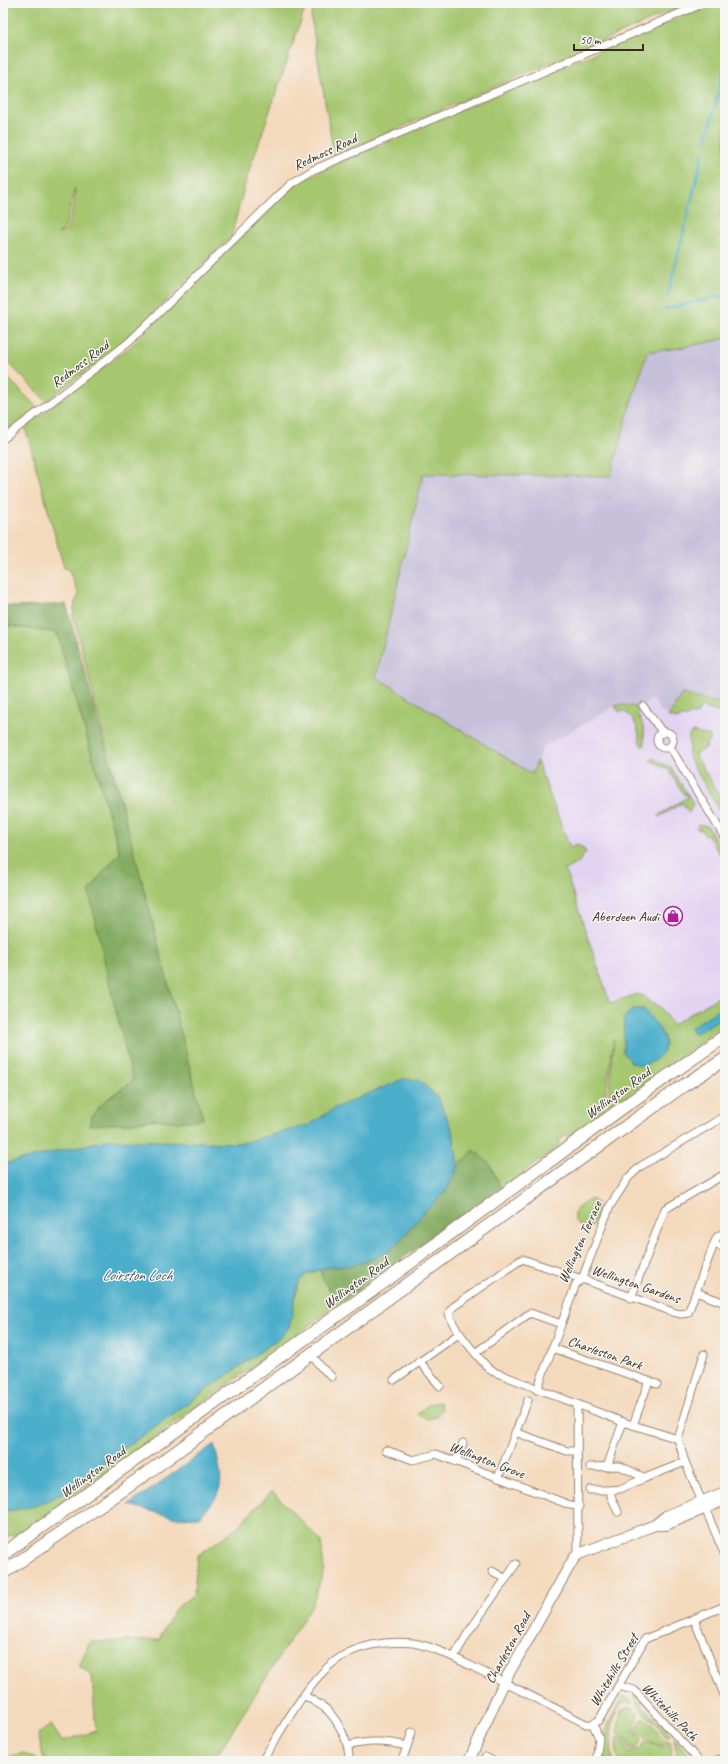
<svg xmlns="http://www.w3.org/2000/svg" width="728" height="1764" font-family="Caveat,sans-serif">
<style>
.built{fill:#e3d3f2}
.industrial{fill:#c6c0da}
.green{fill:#a6c76f;stroke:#707846;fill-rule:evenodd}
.forest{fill:#84ac62;stroke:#606b40}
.water{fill:#4baecb;stroke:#436c74}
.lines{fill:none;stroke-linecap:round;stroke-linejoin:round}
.stream{stroke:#4baecb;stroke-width:2.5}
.street-casing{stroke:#98826e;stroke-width:9}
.secondary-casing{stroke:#98826e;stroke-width:12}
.primary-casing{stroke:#98826e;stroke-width:14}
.street{stroke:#fff;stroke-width:7}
.secondary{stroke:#fff;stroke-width:10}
.primary{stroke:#fff;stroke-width:12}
.labels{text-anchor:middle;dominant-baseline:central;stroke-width:3;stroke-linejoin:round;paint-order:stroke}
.street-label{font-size:14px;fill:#3b2a1e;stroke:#f6f6f2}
.poi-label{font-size:14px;fill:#3b2a1e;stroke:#f6f6f2;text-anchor:end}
.water-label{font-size:15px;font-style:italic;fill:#41585b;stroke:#f6f6f2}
</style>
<rect width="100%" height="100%" fill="#f6f6f2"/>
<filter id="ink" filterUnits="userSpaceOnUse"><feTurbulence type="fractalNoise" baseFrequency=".025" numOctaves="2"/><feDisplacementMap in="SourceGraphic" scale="8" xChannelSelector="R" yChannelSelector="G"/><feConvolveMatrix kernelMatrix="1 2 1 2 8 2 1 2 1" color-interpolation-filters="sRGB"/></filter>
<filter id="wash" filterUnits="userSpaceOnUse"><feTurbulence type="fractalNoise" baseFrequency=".012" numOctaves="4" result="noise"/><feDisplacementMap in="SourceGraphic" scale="16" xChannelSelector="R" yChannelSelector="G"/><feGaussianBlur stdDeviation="0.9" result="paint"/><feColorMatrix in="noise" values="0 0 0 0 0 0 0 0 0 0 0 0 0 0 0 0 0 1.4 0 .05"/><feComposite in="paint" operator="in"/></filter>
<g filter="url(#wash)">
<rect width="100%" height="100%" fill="#f4dabd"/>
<polygon class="built" points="682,694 725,705 725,1026 684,1054 611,1109 608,1104 616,1020 532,774 542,748 615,706 638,710 652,699 660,710"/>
<polygon class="industrial" points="725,339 725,705 683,694 668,716 660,710 652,699 638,710 636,707 626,705 615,706 542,748 532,774 376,677 423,474 611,476 629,409 647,352 673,349"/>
<g class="green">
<path d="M3 3H307L247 177 231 237 129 337 112 351 46 401 3 357ZM75 188 74 204 67 230 58 234 65 228Z"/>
<polygon points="316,3 690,3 334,156 311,17"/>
<polygon points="715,3 725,3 725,211 719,213 725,235 725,339 673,349 647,352 629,409 611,476 423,474 376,677 532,774 537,761 570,848 577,845 583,848 586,852 579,862 565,870 610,1003 637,994 644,996 651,1003 660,1007 672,1025 725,993 725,1026 684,1054 611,1109 608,1104 614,1039 604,1104 607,1109 573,1135 566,1135 559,1141 559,1144 556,1149 501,1188 474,1150 458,1166 453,1131 419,1080 403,1079 335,1108 309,1125 242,1143 107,1140 3,1164 3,625 57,633 120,854 102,873 133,1081 111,1096 130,1123 157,1119 177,1122 203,1119 73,616 75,602 79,595 68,568 64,568 25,427 129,348 266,211 301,180 465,108"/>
<polygon points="3,373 38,408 3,434"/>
<polygon points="682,694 725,705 725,714 700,707 698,714 690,715 686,718 685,716 678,719 668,717"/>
<path d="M621 705 636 707 639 712 637 714C646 728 643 729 645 745L642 746C638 741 640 737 638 731 636 723 630 713 622 711L619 712 615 706Z"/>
<polygon points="693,732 709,736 711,740 705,743 707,747 695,754 720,797 719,802 725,812 725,820 689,758 689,735"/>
<polygon points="653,758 671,768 693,803 689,813 682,803 659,817 659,815 688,797 686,794 684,795 669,770 650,760"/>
<polygon points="698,825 705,825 709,828 725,856 725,863 707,834 705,835 701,829 698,830 696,827"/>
<path d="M591 1199 597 1203 599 1211 591 1227C580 1229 568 1219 577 1208 581 1205 586 1202 591 1199Z"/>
<path d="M320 1270C324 1284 330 1293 342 1302L61 1505 15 1535H10L3 1540V1512L35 1506 59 1495 282 1336C286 1325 291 1315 294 1304 300 1282 295 1277 320 1270Z"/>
<path d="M440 1402 442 1409C435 1420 427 1422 417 1414L429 1404Z"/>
<polygon points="272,1491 321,1541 324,1570 312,1605 213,1761 44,1761 38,1734 51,1725 62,1741 96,1731 92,1676 79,1666 90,1642 159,1640 175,1609 194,1594 197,1556 236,1528"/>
<polygon points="635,1695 641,1699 642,1706 670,1733 668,1737 665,1736 656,1723 641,1711 634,1696"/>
<path d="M623 1696 630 1699 634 1704 623 1703C610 1713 609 1746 614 1761L604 1758 606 1732 609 1723Z"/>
<path d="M628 1707C644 1713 636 1719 634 1731L641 1740 638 1747 630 1749 626 1739 617 1735 621 1711Z"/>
<path d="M644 1717 652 1724 661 1737 671 1743C661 1749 642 1740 636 1731L639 1723Z"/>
<polygon points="618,1738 624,1740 628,1752 641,1748 645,1742 663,1747 671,1746 672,1751 670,1761 619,1761 617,1754 616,1739"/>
<polygon points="674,1738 694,1761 674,1761 676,1751"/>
<polygon points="23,1753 39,1761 5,1761 8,1757"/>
</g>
<g class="forest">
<path d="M66 604 137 862 203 1119 177 1122 156 1119 130 1123 89 1125C93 1105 118 1092 133 1081L109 982 89 892 102 873 120 853 57 633 3 625V605L18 607Z"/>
<path d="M474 1150 490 1164 501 1188 471 1208V1209L342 1302C330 1293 324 1284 320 1270L328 1267 346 1266 375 1258 447 1190 458 1166Z"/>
</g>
<g class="water">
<polygon points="725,1005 725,1016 695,1034 692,1033 690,1028"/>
<path d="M632 1009H644C649 1016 662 1030 664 1038 669 1054 655 1062 641 1066L631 1062 623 1052 624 1018Z"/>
<polygon points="403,1079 419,1080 437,1097 453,1131 458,1166 447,1190 424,1212 396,1245 386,1253 361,1263 346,1266 328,1267 306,1274 300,1281 296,1290 292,1317 289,1327 282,1336 59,1495 35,1506 3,1512 3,1164 107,1140 242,1143 309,1125 335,1108"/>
<path d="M214 1444C223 1479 227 1491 199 1517L176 1518 129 1505Z"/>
</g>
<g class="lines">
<g class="stream">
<polyline points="706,142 725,65"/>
<polyline points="668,295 703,153"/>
<polyline points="665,309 725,295"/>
</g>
</g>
</g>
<g filter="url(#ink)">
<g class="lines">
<g class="street-casing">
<g id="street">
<polyline points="3,439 128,343 277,197 292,183 313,170 704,3"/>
<polyline points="643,706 663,733"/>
<circle cx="665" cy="740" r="8"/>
<polyline points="670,747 725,838"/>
<polyline points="714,1244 725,1248"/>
<polyline points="696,1292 725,1303"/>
<polyline points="631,1298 665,1209 725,1174"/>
<polyline points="552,1348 657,1384"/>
<polyline points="475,1353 530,1313 561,1324"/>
<polyline points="311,1354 321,1367 332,1377"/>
<polyline points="704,1354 678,1439 685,1462 725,1555"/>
<polyline points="419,1361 440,1386"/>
<polyline points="394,1380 460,1333"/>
<polyline points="537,1390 576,1284 582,1279 610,1206 628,1178 641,1166 725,1116"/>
<polyline points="577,1404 578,1549 579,1554"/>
<polyline points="633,1425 649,1381"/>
<polyline points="515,1432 567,1451 576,1451"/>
<path d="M678 1439 623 1422 492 1371 488 1368C478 1356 449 1325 449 1312L453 1307 522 1259 582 1279 673 1312 680 1314 688 1313 714 1244 717 1237 725 1232"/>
<polyline points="386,1450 413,1460 436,1454 570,1505 579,1506"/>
<polyline points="456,1462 463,1443"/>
<polyline points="590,1467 620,1466 645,1478 685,1462"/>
<polyline points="607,1467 623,1422"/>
<polyline points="498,1478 528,1400"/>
<polyline points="590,1490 611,1490"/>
<polyline points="618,1512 611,1496 611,1490 620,1489 645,1478"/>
<polyline points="492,1571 506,1579"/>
<polyline points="694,1619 725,1697"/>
<polyline points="454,1657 468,1633 516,1564"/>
<polyline points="618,1686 634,1690 640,1696 699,1761"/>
<path d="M304 1695C311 1700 320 1704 326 1709 339 1721 350 1744 349 1761"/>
<polyline points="593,1724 599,1720 645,1639 725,1606"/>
<polyline points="593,1724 599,1738 596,1761"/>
<path d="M348 1746C368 1740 386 1741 407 1746"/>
<polyline points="485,1757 493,1761"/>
<path d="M262 1761C282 1730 306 1683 335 1661 356 1645 387 1640 413 1643 433 1646 457 1659 475 1668 512 1686 549 1705 586 1724H593"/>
<polyline points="402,1761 412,1732"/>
<polyline points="715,1761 725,1757"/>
</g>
</g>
<g class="secondary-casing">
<g id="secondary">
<polyline points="655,1525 666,1525 725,1500"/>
<polyline points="469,1761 504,1682 574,1558 579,1554 655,1525 666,1516 725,1492"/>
</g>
</g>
<g class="primary-casing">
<g id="primary">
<polyline points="3,1554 373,1290 629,1103 725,1036"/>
<polyline points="3,1573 136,1481 579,1160 680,1088 725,1059"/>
</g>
</g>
<use href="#street" class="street"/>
<use href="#secondary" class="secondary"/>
<use href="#primary" class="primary"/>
</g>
</g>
<defs>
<g id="shop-ring" transform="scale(1)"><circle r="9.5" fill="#f6f6f2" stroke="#b5179e" stroke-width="1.5"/><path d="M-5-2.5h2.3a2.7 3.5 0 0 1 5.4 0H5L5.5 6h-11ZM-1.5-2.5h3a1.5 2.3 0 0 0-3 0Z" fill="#b5179e"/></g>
</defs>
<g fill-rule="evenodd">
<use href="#shop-ring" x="673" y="916"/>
</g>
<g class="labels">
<g class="street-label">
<text transform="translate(325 152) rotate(-25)">Redmoss Road</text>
<text transform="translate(80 364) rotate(-37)">Redmoss Road</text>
<text transform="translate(618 1093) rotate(-36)">Wellington Road</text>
<text transform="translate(580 1242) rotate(-66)">Wellington Terrace</text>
<text transform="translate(356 1283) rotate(-36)">Wellington Road</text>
<text transform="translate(636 1284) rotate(19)">Wellington Gardens</text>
<text transform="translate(605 1353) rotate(19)">Charleston Park</text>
<text transform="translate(487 1460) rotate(21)">Wellington Grove</text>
<text transform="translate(93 1472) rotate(-36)">Wellington Road</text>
<text transform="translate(508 1648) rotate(-61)">Charleston Road</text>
<text transform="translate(614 1670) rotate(-59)">Whitehills Street</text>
<text transform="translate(670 1712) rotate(46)">Whitehills Path</text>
</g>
<g class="poi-label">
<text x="659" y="916">Aberdeen Audi</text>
</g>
<g class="water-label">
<text x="137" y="1275">Loirston Loch</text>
</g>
</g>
<rect width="728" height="1764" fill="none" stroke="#f6f6f2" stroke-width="16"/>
<path d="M574 44v6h69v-6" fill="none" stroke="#3b2a1e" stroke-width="2"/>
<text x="580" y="44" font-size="12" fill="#3b2a1e" stroke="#f6f6f2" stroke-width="3" paint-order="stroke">50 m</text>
</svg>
